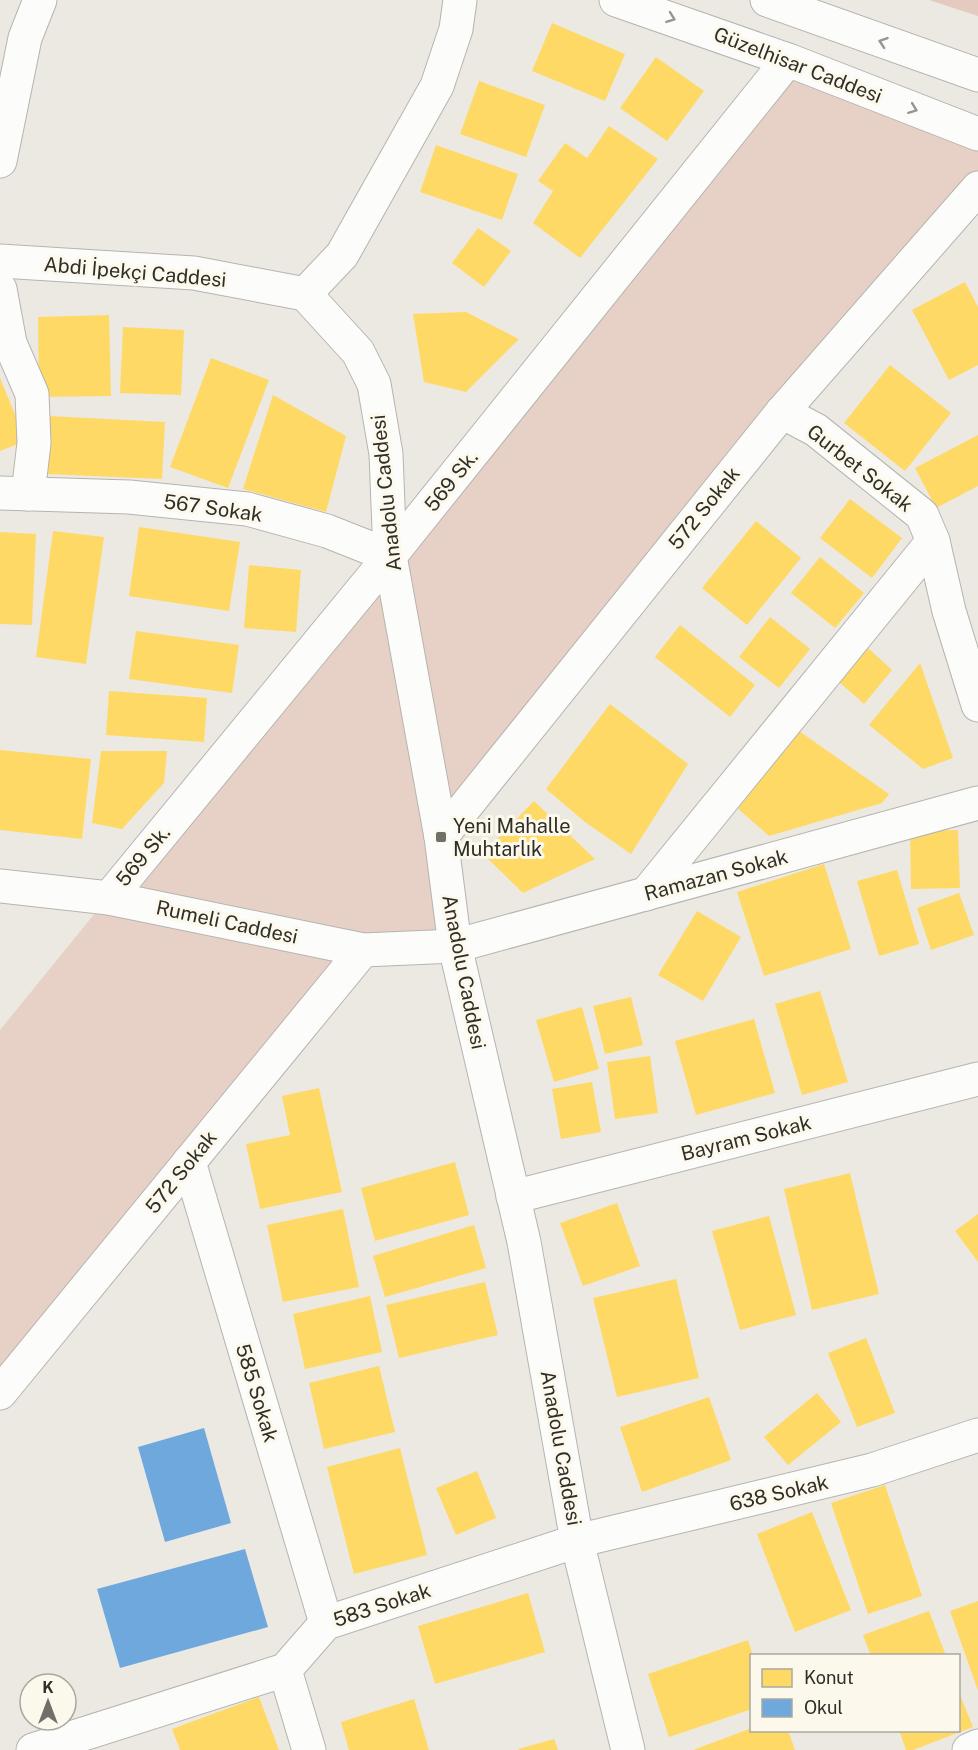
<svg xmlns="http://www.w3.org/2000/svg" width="978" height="1750" font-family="'Public Sans',sans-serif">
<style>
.green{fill:#e7d1c6}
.forest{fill:#e4cabf}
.homes{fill:#ffd966}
.schools{fill:#6fa8dc}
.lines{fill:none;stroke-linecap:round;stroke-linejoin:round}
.minor-casing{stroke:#b6b4af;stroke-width:35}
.minor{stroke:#fcfcfb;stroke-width:33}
.oneway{stroke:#969592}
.poi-dot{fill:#716f6a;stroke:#fcf9ec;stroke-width:2}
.labels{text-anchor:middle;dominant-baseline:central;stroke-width:6;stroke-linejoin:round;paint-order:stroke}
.street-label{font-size:20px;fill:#2f2e29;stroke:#fcf9ec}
.poi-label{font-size:20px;fill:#2f2e29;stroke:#fcf9ec;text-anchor:start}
</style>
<rect width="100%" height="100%" fill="#ece9e2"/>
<polygon class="green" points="788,60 978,134 978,188 441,836 455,946 363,950 0,1393 0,1030"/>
<polygon class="forest" points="929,0 978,0 978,16"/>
<g class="homes">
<polygon points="552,23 625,54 605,101 532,71"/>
<polygon points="656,57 704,91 667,141 620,108"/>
<polygon points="479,81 545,105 526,157 460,134"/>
<polygon points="609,126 658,159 580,258 533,223 553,191 538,181 565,143 587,158"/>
<polygon points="436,145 518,174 502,220 420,192"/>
<polygon points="478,228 511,251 484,287 452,263"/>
<polygon points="965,282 978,307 978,365 949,380 912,310"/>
<polygon points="466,312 519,339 466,392 424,382 413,314"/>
<polygon points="109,315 111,396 39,397 38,317"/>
<polygon points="123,327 184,330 181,395 120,393"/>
<polygon points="211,358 269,380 228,488 170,467"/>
<polygon points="890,365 951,413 905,471 844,423"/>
<polygon points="0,378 26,441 0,451"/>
<polygon points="273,395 346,436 326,512 243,489"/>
<polygon points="49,416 165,422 162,479 47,474"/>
<polygon points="978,435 978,486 936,508 915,468"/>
<polygon points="850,499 902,538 872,578 820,538"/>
<polygon points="756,521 801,558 747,625 702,588"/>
<polygon points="139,527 240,542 229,611 129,596"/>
<polygon points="53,531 104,537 86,664 36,657"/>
<polygon points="0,532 36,534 32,625 0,624"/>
<polygon points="820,557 864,593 835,628 791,593"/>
<polygon points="249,565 301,570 296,632 244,628"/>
<polygon points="770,617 810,649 779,688 739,657"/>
<polygon points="680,625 755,685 730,717 655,657"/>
<polygon points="136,631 239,645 232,693 129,679"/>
<polygon points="858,639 892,670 864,704 831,675"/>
<polygon points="920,663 953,758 923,769 869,725"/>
<polygon points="109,691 207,698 204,742 106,735"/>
<polygon points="610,704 688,764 631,854 585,822 546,789"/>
<polygon points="799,731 889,794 882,803 769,836 736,807"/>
<polygon points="0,750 91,759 82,839 0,830"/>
<polygon points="101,751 167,751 164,783 122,829 92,823"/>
<polygon points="534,801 595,859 523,893 483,854"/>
<polygon points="958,830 960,888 911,889 910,831"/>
<polygon points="824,864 851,949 764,976 737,892"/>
<polygon points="897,870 919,944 879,956 857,881"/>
<polygon points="959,893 974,935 931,950 917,908"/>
<polygon points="697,911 741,937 703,1001 658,975"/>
<polygon points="820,991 848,1082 802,1095 775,1004"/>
<polygon points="631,997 643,1045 605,1054 593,1006"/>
<polygon points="582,1007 599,1069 554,1082 536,1020"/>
<polygon points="754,1019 775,1093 696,1115 675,1041"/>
<polygon points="650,1056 658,1113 615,1119 607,1062"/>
<polygon points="592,1082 601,1132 561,1139 552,1089"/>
<polygon points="319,1088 342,1192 260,1209 246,1144 290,1135 282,1096"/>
<polygon points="455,1162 469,1215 375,1241 361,1188"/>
<polygon points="850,1173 879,1294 812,1310 784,1189"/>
<polygon points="617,1203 640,1266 583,1286 560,1223"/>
<polygon points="343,1209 359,1287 283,1302 267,1225"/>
<polygon points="978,1214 978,1262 955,1231"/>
<polygon points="769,1216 796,1315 740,1330 712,1231"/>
<polygon points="474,1225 486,1268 385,1297 373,1256"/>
<polygon points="676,1279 699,1378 617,1397 593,1298"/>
<polygon points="485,1282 498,1335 399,1358 386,1305"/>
<polygon points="370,1296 382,1352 305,1369 293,1314"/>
<polygon points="866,1338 895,1413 857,1427 828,1353"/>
<polygon points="379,1366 395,1432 324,1449 309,1383"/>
<polygon points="817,1393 841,1422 788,1465 764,1437"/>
<polygon points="709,1397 731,1460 642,1492 620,1427"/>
<polygon points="400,1448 427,1555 354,1574 327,1467"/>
<polygon points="477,1471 496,1518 456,1535 436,1488"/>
<polygon points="885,1485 922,1596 868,1614 831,1503"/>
<polygon points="812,1512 851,1610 795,1632 757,1534"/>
<polygon points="528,1593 545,1652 435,1684 418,1626"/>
<polygon points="978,1601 978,1691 950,1611"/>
<polygon points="929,1611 946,1656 871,1656 863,1635"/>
<polygon points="748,1640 753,1656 752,1656 752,1709 669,1737 648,1674"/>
<polygon points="958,1690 973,1727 913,1750 906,1750 899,1730 958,1730"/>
<polygon points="259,1697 279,1750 180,1750 172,1729"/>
<polygon points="414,1699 429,1750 349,1750 341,1722"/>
<polygon points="752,1728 752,1730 788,1730 795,1750 693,1750"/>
<polygon points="554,1739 558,1750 519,1750 518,1749"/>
</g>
<g class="schools">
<polygon points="204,1428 231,1523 165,1542 138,1447"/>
<polygon points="245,1549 268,1627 120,1668 97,1589"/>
</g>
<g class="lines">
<g class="minor-casing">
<g id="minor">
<polyline points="616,0 788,60 978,134"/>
<polyline points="767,0 978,75"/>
<polyline points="0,161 25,38 40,0"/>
<polyline points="0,261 194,273 305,294"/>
<polyline points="0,289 10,343 32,394 34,443 28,494"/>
<polyline points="305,294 358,352 374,384 386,454 390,556 441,837 455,946 524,1242 577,1541 628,1750"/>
<polyline points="305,294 342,255 437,86 456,29 460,0"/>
<polyline points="782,412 816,430 922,515 933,541 949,611 978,705"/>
<polyline points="0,493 129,497 247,509 327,531 390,556"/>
<polyline points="441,837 782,412 978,188"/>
<polyline points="0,886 109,898 363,950 455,946 978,803"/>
<polyline points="646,894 933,541"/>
<polyline points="109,898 390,556 788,60"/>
<polyline points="189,1162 326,1623"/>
<polyline points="513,1197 978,1079"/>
<polyline points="0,1393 363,950"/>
<polyline points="285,1670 309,1750"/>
<polyline points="33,1750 285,1670 326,1623 577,1541 872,1470 978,1435"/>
<polyline points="969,1750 978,1746"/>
</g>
</g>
<use href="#minor" class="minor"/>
</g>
<defs><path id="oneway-chevron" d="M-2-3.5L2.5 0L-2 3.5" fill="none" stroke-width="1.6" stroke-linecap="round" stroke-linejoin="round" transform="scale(1.5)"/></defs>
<g class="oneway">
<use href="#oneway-chevron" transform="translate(671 18) rotate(20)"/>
<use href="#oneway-chevron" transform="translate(883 42) rotate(-161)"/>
<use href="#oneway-chevron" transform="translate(913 109) rotate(21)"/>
</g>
<rect class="poi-dot" x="435" y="831" width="12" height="12" rx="3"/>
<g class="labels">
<g class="street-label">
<text transform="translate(798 65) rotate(21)">Güzelhisar Caddesi</text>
<text transform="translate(135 272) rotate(5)">Abdi İpekçi Caddesi</text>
<text transform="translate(860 468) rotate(38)">Gurbet Sokak</text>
<text transform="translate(451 481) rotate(-51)">569 Sk.</text>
<text transform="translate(386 493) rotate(-96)">Anadolu Caddesi</text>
<text transform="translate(213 508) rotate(8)">567 Sokak</text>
<text transform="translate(704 508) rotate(-51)">572 Sokak</text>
<text transform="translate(143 856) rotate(-50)">569 Sk.</text>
<text transform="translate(716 875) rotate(-15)">Ramazan Sokak</text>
<text transform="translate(227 922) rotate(12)">Rumeli Caddesi</text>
<text transform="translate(464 972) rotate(79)">Anadolu Caddesi</text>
<text transform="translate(746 1138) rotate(-14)">Bayram Sokak</text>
<text transform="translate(181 1172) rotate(-51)">572 Sokak</text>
<text transform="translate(257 1393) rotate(73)">585 Sokak</text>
<text transform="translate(561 1448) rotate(80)">Anadolu Caddesi</text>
<text transform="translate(779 1493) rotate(-13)">638 Sokak</text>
<text transform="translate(382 1605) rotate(-18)">583 Sokak</text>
</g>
<g class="poi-label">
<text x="453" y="826">Yeni Mahalle<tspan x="453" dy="23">Muhtarlık</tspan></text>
</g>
</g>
<rect x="750" y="1654" width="210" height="78" fill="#fcf9ec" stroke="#aaa89e" stroke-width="1.5"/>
<rect x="762" y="1669" width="30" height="18" fill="#ffd966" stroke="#aaa89e" stroke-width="1.5"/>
<text x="804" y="1684" font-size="18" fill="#2f2e29">Konut</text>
<rect x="762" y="1699" width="30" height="18" fill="#6fa8dc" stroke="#aaa89e" stroke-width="1.5"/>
<text x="804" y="1714" font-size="18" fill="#2f2e29">Okul</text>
<g transform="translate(48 1702)"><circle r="28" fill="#fcf9ec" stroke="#aaa89e" stroke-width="1.5"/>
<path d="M0-4.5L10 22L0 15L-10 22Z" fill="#716f6a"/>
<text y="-9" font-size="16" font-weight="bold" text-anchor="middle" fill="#2f2e29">K</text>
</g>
</svg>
